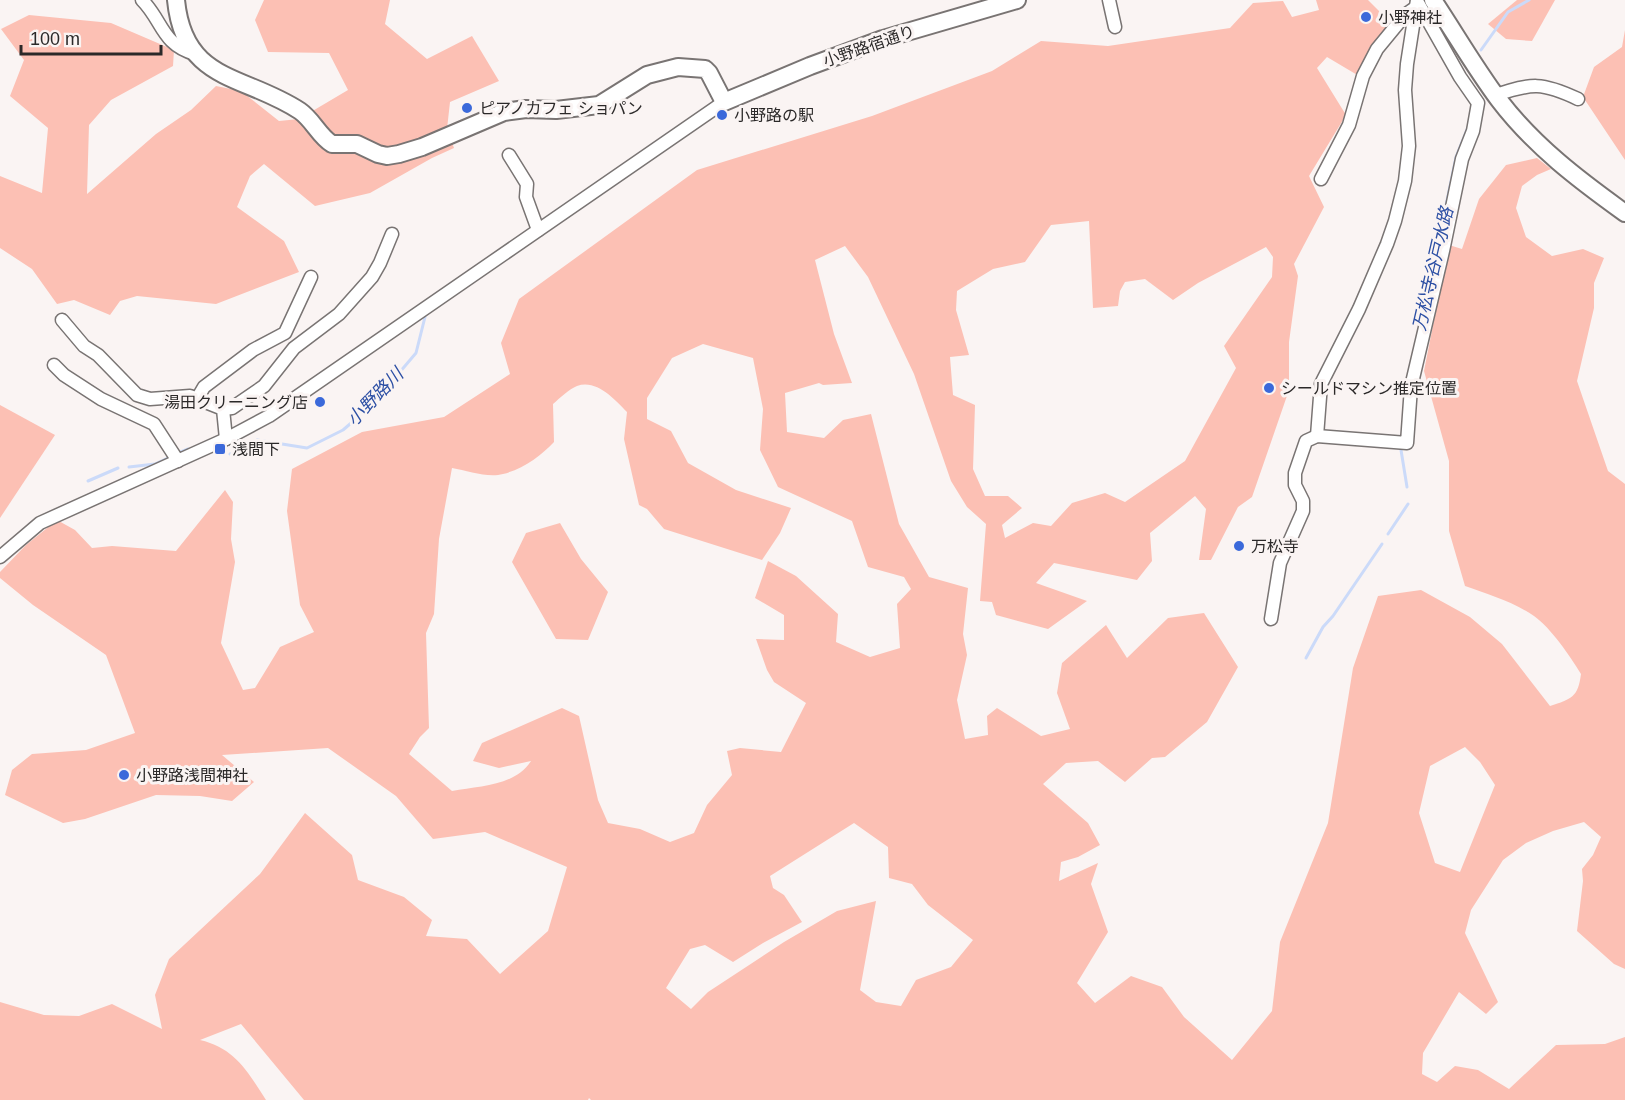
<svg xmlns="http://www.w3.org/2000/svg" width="1625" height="1100" font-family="Arial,'Noto Sans JP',sans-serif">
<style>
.green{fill:#fcc0b4;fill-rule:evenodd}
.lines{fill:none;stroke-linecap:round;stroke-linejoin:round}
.stream{stroke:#cbdaf9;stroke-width:3}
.minor-casing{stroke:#797473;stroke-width:15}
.major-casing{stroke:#797473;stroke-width:20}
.minor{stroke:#fff;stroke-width:12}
.major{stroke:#fff;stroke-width:16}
.poi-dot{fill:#3b69da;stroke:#faf4f3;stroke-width:2}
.labels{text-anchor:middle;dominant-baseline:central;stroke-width:6;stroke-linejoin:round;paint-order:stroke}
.poi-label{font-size:16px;fill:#2b2929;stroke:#faf4f3;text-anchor:start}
.street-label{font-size:16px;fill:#2b2929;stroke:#faf4f3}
.water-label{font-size:18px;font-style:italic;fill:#2c4fa4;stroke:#faf4f3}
</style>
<rect width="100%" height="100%" fill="#faf4f3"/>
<g class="green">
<polygon points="264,0 390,0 385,24 427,59 472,36 499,81 450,102 447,129 454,148 432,158 370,193 315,206 264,164 250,176 237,207 284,241 299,272 216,304 137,296 120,301 110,315 74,300 57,304 32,269 0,248 0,176 42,193 48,128 10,96 24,60 1,29 29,15 111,23 174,50 173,66 111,100 89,125 87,194 156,134 191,110 216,86 241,91 279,121 299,119 348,90 329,53 268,52 255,20"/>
<path d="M1316 0H1368L1389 21 1359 76 1327 57 1317 68 1346 115 1309 176 1324 207 1294 264 1298 276 1289 342V390L1252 497 1238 507 1211 560H1199L1206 509 1195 496 1150 533 1152 561 1137 580 1054 563 1036 583 1087 601 1048 629 996 615 992 602 980 601 986 524 967 507 951 481 914 374 868 277 845 246 815 260 834 334 852 383 823 385 819 383 785 393 787 432 824 438 843 420 871 414 899 524 929 577 968 588 963 634 967 655 957 700 965 739 988 735 987 716 997 708 1041 736 1070 729 1057 693 1062 663 1106 625 1127 658 1168 618 1204 613 1238 667 1207 722 1165 757 1152 758 1125 782 1098 761 1066 763 1043 784 1088 823 1100 845 1078 857 1061 862 1059 881 1098 863 1091 884 1108 932 1077 983 1095 1003 1131 976 1162 987 1184 1017 1232 1060 1272 1011 1280 942 1328 823 1353 668 1378 596 1421 590 1470 617 1502 644 1550 706C1572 699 1578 697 1581 674 1570 656 1551 628 1534 616 1514 602 1487 594 1465 586L1449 531V461L1424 371 1449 245 1462 249 1479 199 1506 165 1537 158 1551 169 1537 175 1522 186 1516 208 1526 237 1552 256 1583 249 1604 258 1594 283V308L1577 381 1608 471 1625 484V969L1614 964 1577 931 1583 881 1582 869 1593 855 1601 837 1584 822 1553 831 1526 843 1503 860 1471 910 1465 933 1498 1002 1486 1014 1459 992 1423 1053 1422 1074 1437 1082 1455 1066 1478 1070 1509 1089 1556 1045 1605 1044 1625 1037V1100H591L589 1098 588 1100H304L241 1024 200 1040C235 1048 248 1072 266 1100H0V1002L44 1015 79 1016 112 1004 162 1029 155 995 169 959 260 874 305 813 352 855 358 880 404 897 432 920 426 936 467 939 500 974 548 931 567 867 485 832 433 839 396 796 328 748 222 755 254 782 232 801 200 796 156 795 85 819 63 823 5 795 12 770 32 754 86 750 135 733 106 655 33 605 0 578V572L26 545 57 520 75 530 92 548 112 546 176 551 225 490 233 502 231 539 235 562 221 643 243 690 255 688 280 647 314 632 300 605 287 511 292 469 362 432 444 417 510 374 501 343 519 299 697 170 872 116 992 71 1041 41 1108 46 1230 28 1253 3 1283 1 1292 17 1319 10ZM1089 221 1093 308 1118 306 1120 291 1125 282 1145 279 1173 300 1198 283 1266 247 1273 257 1272 277 1224 346 1236 368 1185 461 1125 502 1105 493 1072 503 1051 526 1033 523 1005 538 1002 525 1022 508 1008 496H985L973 469 975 405 953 395 950 357 969 355 956 310 957 291 993 269 1025 262 1051 225ZM703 344 753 358 763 409 760 450 778 487 852 521 868 567 904 577 911 589 897 604 900 648 870 657 836 642 838 614 796 576 768 561 755 598 784 615V640L756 639 767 670 774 682 806 703 781 752 740 748 727 751 732 775 707 805 694 833 670 842 640 829 608 823 598 800 579 716 562 708 482 743 473 761 499 768 531 761C515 786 480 786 452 791L409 754 420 737 429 728 426 633 434 614 439 539 452 468C468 471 488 478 503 474 523 469 541 456 554 442L553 404C560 398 569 389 577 386 597 379 615 400 627 412L624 439 639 505 647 509 664 529 762 560 780 533 791 508 736 490 688 463 671 431 647 419V398L672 358ZM1465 747 1480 762 1495 785 1460 872 1435 863 1419 813 1430 766ZM854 823 888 847 889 878 912 884 928 905 973 940 951 967 916 980 901 1006 876 1002 860 990 876 901 837 911 784 942 708 992 691 1009 666 988 690 949 705 945 733 962 763 943 802 922 784 895 773 888 770 876Z"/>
<polygon points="1517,0 1555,0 1532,41 1506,39 1488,24"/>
<polygon points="1625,30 1625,160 1583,97 1594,67 1622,47"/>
<polygon points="0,405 55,435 0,518"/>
<polygon points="560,523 581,559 608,592 588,640 556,639 512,562 526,533"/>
</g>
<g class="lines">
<g class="stream">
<polyline points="1481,50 1508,12 1529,0"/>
<polyline points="1439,239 1456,157 1468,127"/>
<polyline points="1401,450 1407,487"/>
<polyline points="176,454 188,449"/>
<polyline points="230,454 234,455 251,443 257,440 307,448 343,430 371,406 416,353 425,317"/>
<polyline points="129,467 155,464 170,457"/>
<polyline points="88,481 118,468"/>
<polyline points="1388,534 1408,504"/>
<polyline points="1306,658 1323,627 1333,616 1382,544"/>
</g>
<g class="minor-casing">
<g id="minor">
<path d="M142 0C163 21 161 44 195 54"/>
<polyline points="1109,0 1115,27"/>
<path d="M1496 95C1532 83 1542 82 1578 99"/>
<polyline points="509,155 527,184 526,197 538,230"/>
<polyline points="1321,179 1349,125 1363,76 1377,49 1405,15 1415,8"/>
<polyline points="62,320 84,346 98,355 137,395 150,399 190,396 223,409 226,439"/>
<polyline points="54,365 64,375 101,399 154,424 178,461"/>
<polyline points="197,399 204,387 253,350 285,333 311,277"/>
<polyline points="223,409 232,408 264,386 294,348 339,314 372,277 380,263 392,234"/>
<polyline points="1317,436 1321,384 1359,309 1387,244 1395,221 1405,181 1409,146 1405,90 1407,64 1417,0"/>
<polyline points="0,557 40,523 226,439 269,416 724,102"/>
<polyline points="1271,619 1280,563 1303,511 1303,501 1295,485 1295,473 1306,441 1317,436 1407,443 1411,387 1443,251 1462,159 1473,131 1478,103 1460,77 1417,1"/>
</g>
</g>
<g class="major-casing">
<g id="major">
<path d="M176 0C184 83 244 74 300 111 313 120 319 136 332 144H357L378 154 387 156 399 154 422 147 504 112 526 109 556 110 599 105 647 75 678 67 705 69 709 73 724 102 810 66 883 39 1017 0"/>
<path d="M1433 0C1455 33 1475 68 1499 100 1534 146 1579 180 1625 213"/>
</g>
</g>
<use href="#minor" class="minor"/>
<use href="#major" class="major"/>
</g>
<g class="poi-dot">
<circle cx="1366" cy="17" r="6"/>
<circle cx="467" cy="108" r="6"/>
<circle cx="722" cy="115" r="6"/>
<circle cx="1269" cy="388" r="6"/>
<circle cx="320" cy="402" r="6"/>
<rect x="214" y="443" width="12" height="12" rx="3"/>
<circle cx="1239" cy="546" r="6"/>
<circle cx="124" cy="775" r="6"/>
</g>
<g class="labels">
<g class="poi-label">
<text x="1378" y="17">小野神社</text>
<text x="479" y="108">ピアノカフェ ショパン</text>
<text x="734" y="115">小野路の駅</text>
<text x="1281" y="388">シールドマシン推定位置</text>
<text x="308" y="402" text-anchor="end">湯田クリーニング店</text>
<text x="232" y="449">浅間下</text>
<text x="1251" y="546">万松寺</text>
<text x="136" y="775">小野路浅間神社</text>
</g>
<g class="street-label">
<text transform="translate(869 46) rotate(-19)">小野路宿通り</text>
</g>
<g class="water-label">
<text transform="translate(1433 269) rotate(-77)">万松寺谷戸水路</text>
<text transform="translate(375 397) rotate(-46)">小野路川</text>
</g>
</g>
<path d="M21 45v9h140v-9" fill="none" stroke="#2b2929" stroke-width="3"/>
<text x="30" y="45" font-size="18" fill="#2b2929" stroke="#faf4f3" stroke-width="4.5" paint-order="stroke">100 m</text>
</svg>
